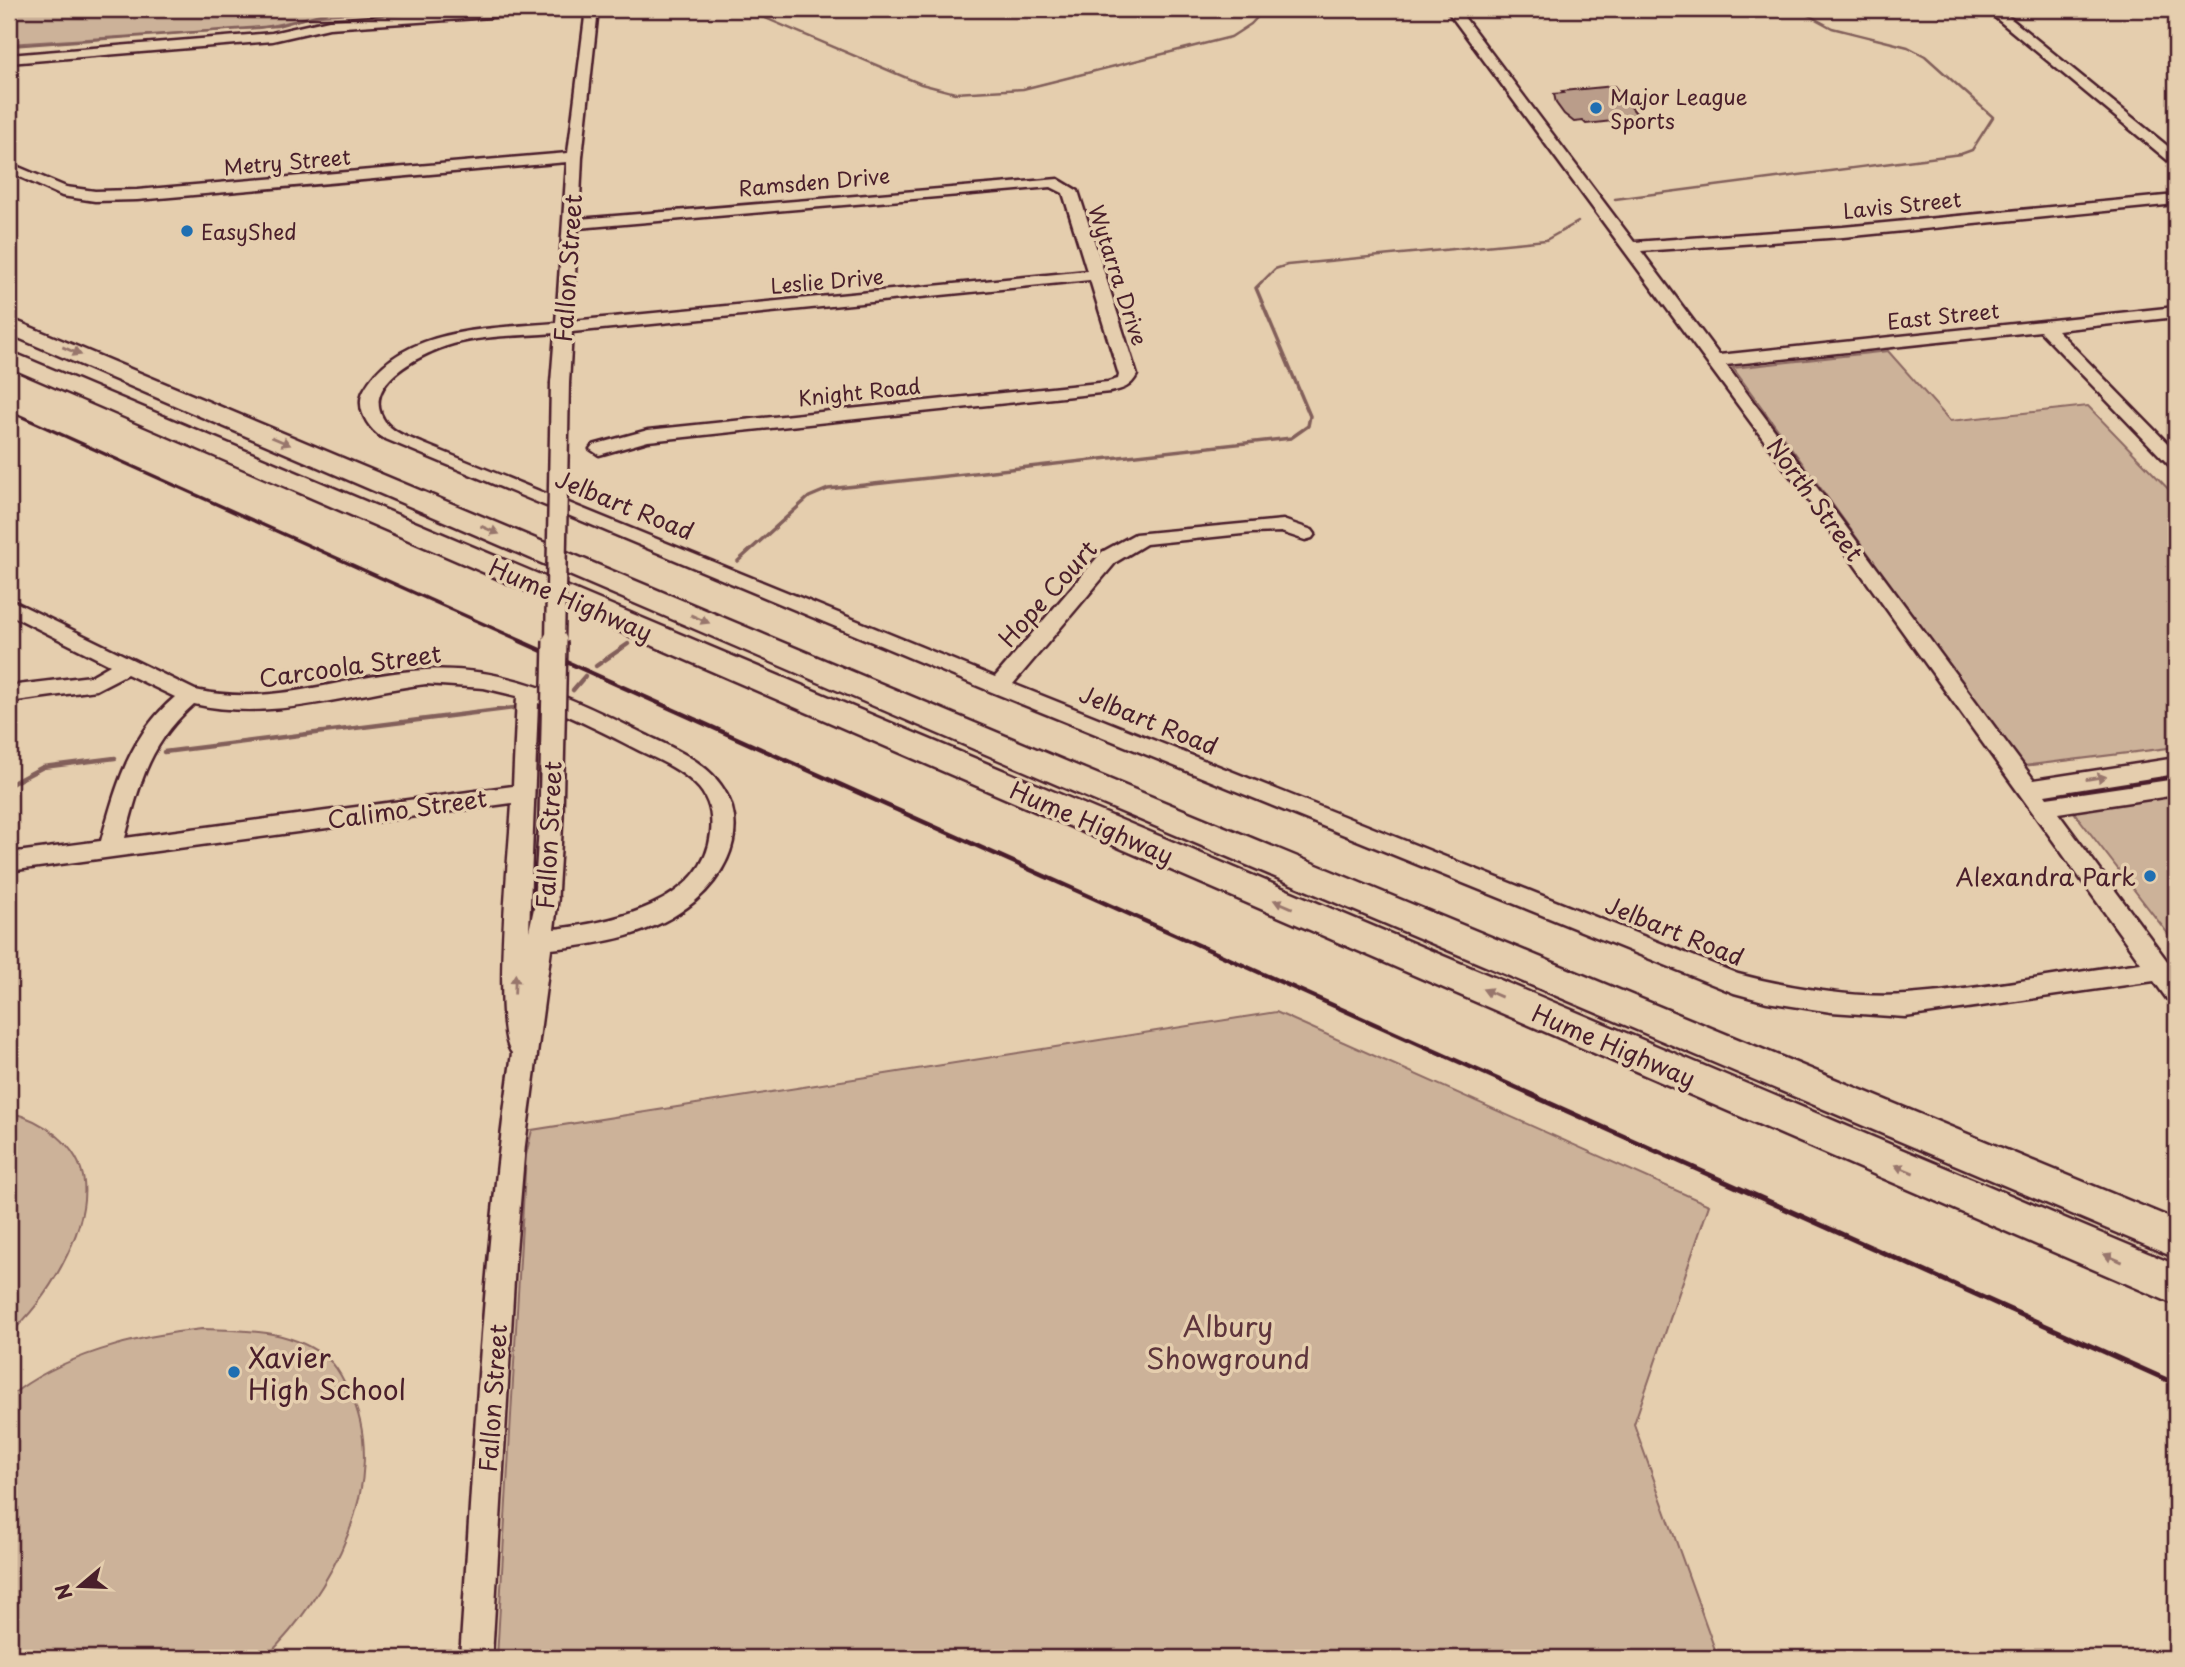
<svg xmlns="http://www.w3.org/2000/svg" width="2185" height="1667" font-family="'Playpen Sans',sans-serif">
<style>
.green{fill:#ccb299;stroke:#8b6862;stroke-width:2}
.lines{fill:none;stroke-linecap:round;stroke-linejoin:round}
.stream-far2{stroke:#825f5a;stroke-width:2.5}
.stream-far1{stroke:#825f5a;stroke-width:3.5}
.stream{stroke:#825f5a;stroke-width:4.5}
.building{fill:#ba9d8a;stroke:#4a1f2b;stroke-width:2}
.minor-casing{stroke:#4a1f2b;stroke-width:5}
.highway-casing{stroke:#4a1f2b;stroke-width:5}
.minor{fill:#e5ceae;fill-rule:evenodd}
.highway{fill:#e5ceae;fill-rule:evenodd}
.rail-far2{stroke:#4a1f2b;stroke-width:3.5}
.rail-far1{stroke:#4a1f2b;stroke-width:4.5}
.rail{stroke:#4a1f2b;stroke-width:5}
.minor-bridge-far1-casing{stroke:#4a1f2b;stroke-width:23;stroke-linecap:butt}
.minor-bridge-casing{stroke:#4a1f2b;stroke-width:28;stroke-linecap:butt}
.minor-bridge-far1{stroke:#e5ceae;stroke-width:18}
.minor-bridge{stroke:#e5ceae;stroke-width:23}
.oneway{fill:#98766c}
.poi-dot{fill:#1f6fb2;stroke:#e5ceae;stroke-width:2.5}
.labels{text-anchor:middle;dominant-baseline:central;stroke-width:7;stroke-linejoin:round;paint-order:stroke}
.far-poi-label{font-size:21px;fill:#4a1f2b;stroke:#e5ceae;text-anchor:start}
.far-street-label{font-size:21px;fill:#4a1f2b;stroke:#e5ceae}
.street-label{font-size:24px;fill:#4a1f2b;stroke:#e5ceae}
.poi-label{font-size:24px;fill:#4a1f2b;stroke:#e5ceae;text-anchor:end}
.near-park-label{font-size:28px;fill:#5e353c;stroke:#e5ceae}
.near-poi-label{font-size:28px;fill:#4a1f2b;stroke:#e5ceae;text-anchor:start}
</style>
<rect width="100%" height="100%" fill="#e5ceae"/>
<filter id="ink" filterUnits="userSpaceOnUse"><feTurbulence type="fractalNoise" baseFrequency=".0143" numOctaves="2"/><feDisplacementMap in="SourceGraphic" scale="14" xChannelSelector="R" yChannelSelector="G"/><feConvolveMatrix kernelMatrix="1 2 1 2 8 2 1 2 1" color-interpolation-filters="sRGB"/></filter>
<g filter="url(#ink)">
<g class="green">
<polygon points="9,9 422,9 322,15 260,28 9,44"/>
<polygon points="1888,351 1950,421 2088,406 2176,497 2176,747 2023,766 1733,368"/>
<polygon points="2176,792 2176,944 2070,807"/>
<polygon points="1276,1012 1709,1205 1634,1424 1718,1658 497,1658 526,1155 532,1130"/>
<path d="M9 1112C42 1120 79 1144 84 1182 89 1231 46 1303 9 1334Z"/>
<path d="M202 1329C246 1330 293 1329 329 1360 338 1367 343 1380 349 1391 394 1480 329 1596 265 1658H9V1397C59 1356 139 1335 202 1329Z"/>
</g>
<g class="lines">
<g class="stream-far2">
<polyline points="744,9 921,84 955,93 1023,89 1231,37 1251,24 1265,9"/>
<polyline points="9,46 277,26 338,9"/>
<polyline points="1615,199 1961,154 1972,150 1993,117 1925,56 1908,47 1832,28 1797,9"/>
<polyline points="1260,284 1275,269 1287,265 1546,240 1578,222"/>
</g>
<polyline class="stream-far1" points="738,561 809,497 828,489 1291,438 1308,426 1310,416 1256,288 1262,282"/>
<g class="stream">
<polyline points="596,666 628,644"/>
<polyline points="573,690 585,676"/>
<polyline points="164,752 514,708"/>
<polyline points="9,785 43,767 115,758"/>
</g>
</g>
<polygon class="building" points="1614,86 1640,118 1586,124 1583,121 1574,122 1564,114 1556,103 1554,94 1564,93 1562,91"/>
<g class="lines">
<g class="minor-casing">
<g id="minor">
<polygon points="497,9 557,9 551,13 329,28 272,41 9,63 9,55 272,33 329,20"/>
<path d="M586 9H598L582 157 579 219 1058 179 1078 191 1137 375C1131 387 1123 389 1110 392L648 441 599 455 590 449 593 445 648 430 1108 382 1118 379 1119 375 1090 280 572 332 569 383 560 388 551 383 555 333C522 336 485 335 453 344 424 352 355 385 387 424 396 434 412 439 424 444L995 677 1102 552 1135 534 1283 520 1312 530 1315 534 1312 538 1305 540 1281 532 1252 533 1146 544 1116 562 1013 684 1738 974C1786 987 1858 999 1907 995 1985 989 2063 973 2141 963L1808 500 1446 9H1458L1634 242 1843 227 2176 195V204L1843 237 1641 251 1719 355 2176 307V317L2057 330 2176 452V468L2170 466 2040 331 1726 365 2034 780 2176 758V774L2045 795 2047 798 2176 779V795L2058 813 2176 973V1002L2167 999 2154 981 1905 1017 1831 1012 1767 1002 1734 993 992 692 381 437C367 427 355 407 364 390 400 326 492 329 556 323L567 162 137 200 95 201 62 196 9 172V163L66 187 95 191 137 190 568 153ZM1051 187 1063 193 1087 271 572 321 578 228Z"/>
<polygon points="1985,9 1999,9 2176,153 2176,164 2171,163"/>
<path d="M9 599 195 690C279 708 345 674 426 670 505 665 577 700 646 735 681 752 720 767 732 808 742 843 721 879 695 901 655 935 601 944 551 949L525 1145 515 1263 492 1658H460C474 1456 483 1254 512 1053 491 1030 510 844 512 803L9 871V853L101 841C116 786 130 735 175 697L127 674 96 690 9 702V686L91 676 110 665 9 614ZM426 684 484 688 517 696 513 786 125 838C140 782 149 744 194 704 273 722 347 694 426 684ZM538 703C573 717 607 734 640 751 659 760 680 769 695 784 709 797 713 815 711 833 704 904 610 923 554 929L558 897 554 890 546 888 538 890 529 931Z"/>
</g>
</g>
<g class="highway-casing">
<g id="highway">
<polygon points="9,318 1082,768 2176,1220 2176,1258 1060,786 9,334"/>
<polygon points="9,351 2176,1265 2176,1305 9,367"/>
</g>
</g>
<use href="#minor" class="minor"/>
<use href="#highway" class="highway"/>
<polyline class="rail-far2" points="9,411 524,642"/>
<polyline class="rail-far1" points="520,641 1533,1095"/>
<polyline class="rail" points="1529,1094 2176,1384"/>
<g class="minor-bridge-far1-casing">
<polyline id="minor-bridge-far1" points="555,642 560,383"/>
</g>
<g class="minor-bridge-casing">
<polyline id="minor-bridge" points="546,897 551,818 555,641"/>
</g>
<use href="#minor-bridge-far1" class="minor-bridge-far1"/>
<use href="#minor-bridge" class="minor-bridge"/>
</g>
<defs><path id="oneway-solid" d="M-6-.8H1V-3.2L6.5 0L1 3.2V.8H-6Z" transform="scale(1.75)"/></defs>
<g class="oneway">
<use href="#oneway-solid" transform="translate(72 351) rotate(23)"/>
<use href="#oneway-solid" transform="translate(281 441) rotate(23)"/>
<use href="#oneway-solid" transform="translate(490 530) rotate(23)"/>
<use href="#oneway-solid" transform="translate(700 619) rotate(23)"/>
<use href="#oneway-solid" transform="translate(2096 778) rotate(-9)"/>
<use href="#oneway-solid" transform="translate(1283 904) rotate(-157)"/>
<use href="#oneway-solid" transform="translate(515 984) rotate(-88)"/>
<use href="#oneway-solid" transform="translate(1492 993) rotate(-157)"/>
<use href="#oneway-solid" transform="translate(1904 1169) rotate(-157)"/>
<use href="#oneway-solid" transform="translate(2113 1258) rotate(-157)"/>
</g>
</g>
<g class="poi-dot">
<circle cx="1596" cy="108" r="7"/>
<circle cx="187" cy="231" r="7"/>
<circle cx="2150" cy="876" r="7"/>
<circle cx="234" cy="1372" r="7"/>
</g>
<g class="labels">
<g class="far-poi-label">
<text x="1610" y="96">Major League<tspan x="1610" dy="24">Sports</tspan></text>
<text x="201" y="231">EasyShed</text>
</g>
<g class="far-street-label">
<text transform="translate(287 161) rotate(-5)">Metry Street</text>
<text transform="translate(814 181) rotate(-5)">Ramsden Drive</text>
<text transform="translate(1902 204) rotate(-6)">Lavis Street</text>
<text transform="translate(1119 275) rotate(72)">Wytarra Drive</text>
<text transform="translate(827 280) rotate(-5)">Leslie Drive</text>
<text transform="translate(1943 315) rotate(-6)">East Street</text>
<text transform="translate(859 391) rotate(-6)">Knight Road</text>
</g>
<g class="street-label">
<text transform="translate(567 268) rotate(-86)">Fallon Street</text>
<text transform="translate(1816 499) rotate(54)">North Street</text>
<text transform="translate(625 504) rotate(22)">Jelbart Road</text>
<text transform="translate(1047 593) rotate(-48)">Hope Court</text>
<text transform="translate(571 599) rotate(23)">Hume Highway</text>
<text transform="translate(350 665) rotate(-8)">Carcoola Street</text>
<text transform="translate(1149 719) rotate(22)">Jelbart Road</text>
<text transform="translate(407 808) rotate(-8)">Calimo Street</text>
<text transform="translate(1092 822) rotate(23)">Hume Highway</text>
<text transform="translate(548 835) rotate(-87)">Fallon Street</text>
<text transform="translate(1675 930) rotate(22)">Jelbart Road</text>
<text transform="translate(1614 1045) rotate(23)">Hume Highway</text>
<text transform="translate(492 1398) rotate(-86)">Fallon Street</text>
</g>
<g class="poi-label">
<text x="2136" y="876">Alexandra Park</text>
</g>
<g class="near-park-label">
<text x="1228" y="1325">Albury<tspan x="1228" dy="32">Showground</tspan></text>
</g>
<g class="near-poi-label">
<text x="248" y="1356">Xavier<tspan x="248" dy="32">High School</tspan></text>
</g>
</g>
<rect width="2185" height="1667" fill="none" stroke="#e5ceae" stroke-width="35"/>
<rect x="18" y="18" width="2150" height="1632" fill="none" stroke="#4a1f2b" stroke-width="2.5" filter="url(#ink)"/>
<g transform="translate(80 1586) rotate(251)" stroke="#e5ceae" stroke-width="5" paint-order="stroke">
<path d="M0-5L12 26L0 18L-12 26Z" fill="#4a1f2b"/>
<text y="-10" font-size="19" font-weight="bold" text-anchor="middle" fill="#4a1f2b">N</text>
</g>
</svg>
